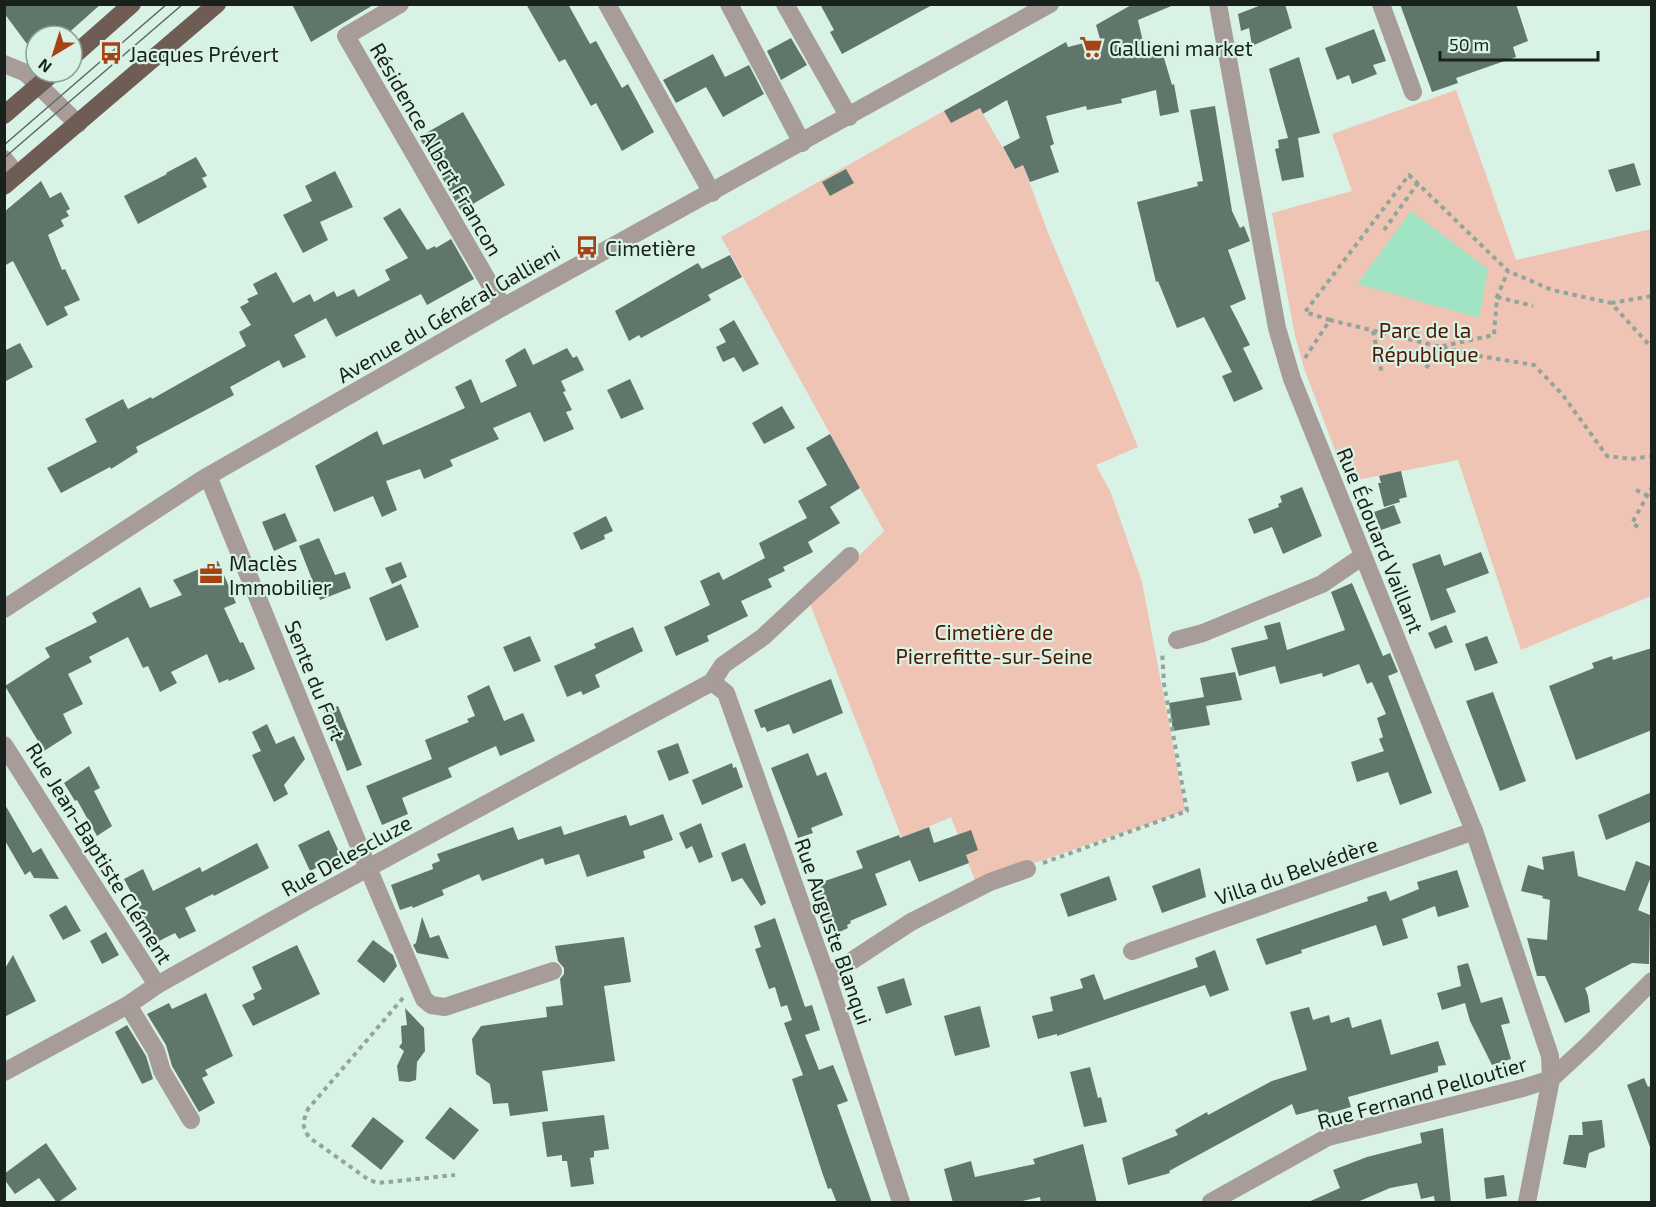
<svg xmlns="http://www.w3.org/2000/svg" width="1656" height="1207" font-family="'Exo 2',sans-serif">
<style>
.green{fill:#efc4b5}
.water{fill:#a1e4c4}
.building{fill:#60766b}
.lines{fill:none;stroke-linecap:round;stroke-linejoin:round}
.path{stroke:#91a59a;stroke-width:4;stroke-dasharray:4.5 4.5;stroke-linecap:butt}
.minor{stroke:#a79c98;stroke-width:18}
.major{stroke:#6f5c55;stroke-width:18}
.tram{stroke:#5b6a63;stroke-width:1.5}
.labels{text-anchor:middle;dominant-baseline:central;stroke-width:4.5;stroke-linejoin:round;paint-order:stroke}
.poi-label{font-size:21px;fill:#18211c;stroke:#d8f2e5;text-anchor:start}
.street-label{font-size:21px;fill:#18211c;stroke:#d8f2e5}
.park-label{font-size:21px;fill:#4d1700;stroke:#d8f2e5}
</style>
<rect width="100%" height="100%" fill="#d8f2e5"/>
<g class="green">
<polygon points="1456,90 1516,260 1651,229 1651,596 1521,650 1458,460 1347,482 1305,371 1295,336 1272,213 1352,191 1332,134"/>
<polygon points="972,95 1015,169 1023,165 1047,230 1138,447 1096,465 1111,493 1142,582 1185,808 1183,812 976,883 951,817 902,838 810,604 884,531 721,237"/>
</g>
<polygon class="water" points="1411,211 1488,269 1479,318 1357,284"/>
<g class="building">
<polygon points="4,4 101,4 65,36 36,36 36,56 4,13"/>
<polygon points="292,4 375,4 311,42"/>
<polygon points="526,4 568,4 590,44 596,41 622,88 628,84 654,132 622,151 596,103 591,106 565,59 559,62"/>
<polygon points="820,4 934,4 842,54 830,32 834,30"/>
<polygon points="1133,4 1176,4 1138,20 1146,55 1162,51 1172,85 1174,84 1179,112 1160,116 1156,90 1121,99 1122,103 1087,110 1086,106 1046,116 1054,144 1050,146 1059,172 1030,182 1023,165 1015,169 1003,147 1020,138 1007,100 983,114 980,108 951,123 944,111 1066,42 1068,47 1100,39 1096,25"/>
<polygon points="1264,4 1285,4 1292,28 1252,46 1249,28 1241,31 1238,14"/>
<polygon points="1400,4 1516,4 1528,41 1513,47 1516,57 1456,78 1458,83 1432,92"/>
<polygon points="1374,29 1386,61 1373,65 1377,74 1352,84 1349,75 1337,80 1325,48"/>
<polygon points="791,38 807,65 781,80 767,51"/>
<polygon points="713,54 725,77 749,65 764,94 723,117 706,87 676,103 663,80"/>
<polygon points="1299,57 1320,133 1298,138 1304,177 1282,181 1275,149 1279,148 1278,140 1288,138 1269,69"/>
<polygon points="1215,106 1232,211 1240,228 1244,226 1250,241 1228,250 1246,299 1230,306 1250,345 1243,348 1263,389 1234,402 1222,376 1232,372 1204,317 1177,328 1158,281 1156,282 1137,202 1198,186 1197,182 1203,181 1190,110"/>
<polygon points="463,112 505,185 461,211 419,137"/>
<polygon points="196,157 207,176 202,178 207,187 138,224 124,196 167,174 166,173"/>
<polygon points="1634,163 1641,185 1616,192 1608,170"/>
<polygon points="846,169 854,183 830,196 822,182"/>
<polygon points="335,171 353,207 320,222 328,240 303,253 283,215 312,201 305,186"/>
<polygon points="41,181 50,198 61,192 70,209 66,211 69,216 61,220 64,226 48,235 62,270 65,269 80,300 64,307 68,315 47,326 13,261 4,266 4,212"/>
<polygon points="400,208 427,250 435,246 436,248 451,239 474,279 427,305 421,294 336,337 326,318 294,335 306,357 283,368 279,360 230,387 234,395 136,447 138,452 111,469 110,467 61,493 47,468 97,442 85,419 123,399 128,409 151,397 152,399 246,346 239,332 251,325 240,307 249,302 247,299 258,294 253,284 276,272 293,303 310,294 314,302 334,291 337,297 354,289 358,297 390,280 385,270 408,258 383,218"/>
<polygon points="730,255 742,277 708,295 711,300 641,338 639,335 629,341 615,311 698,263 702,269"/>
<polygon points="734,320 759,364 743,372 734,357 723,362 716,347 726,342 719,329"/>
<polygon points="20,343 33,367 4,382 4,351"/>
<polygon points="525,348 533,365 567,348 573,358 577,356 584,370 561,381 566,391 563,392 572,410 566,412 574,429 544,442 530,412 493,428 499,439 450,460 453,466 424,479 420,469 386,481 397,510 382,517 373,496 334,512 315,466 377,431 383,445 465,408 455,387 471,379 481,403 517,386 505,360"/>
<polygon points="630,379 644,409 621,419 607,390"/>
<polygon points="782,406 795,428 764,444 752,423"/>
<polygon points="830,434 860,488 830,507 840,523 808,542 813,552 783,567 785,571 768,579 772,587 741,601 748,616 707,636 709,641 676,656 664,627 710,605 700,581 719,572 723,580 765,558 759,543 807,518 798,501 827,485 806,448"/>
<polygon points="1401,471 1407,497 1399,499 1400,502 1384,507 1378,483 1381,483 1379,476"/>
<polygon points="1302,487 1322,536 1283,554 1272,527 1254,534 1248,519 1279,507 1278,504 1282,502 1280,496"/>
<polygon points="1394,505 1401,523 1381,530 1374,512"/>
<polygon points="285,513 297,541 274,551 262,522"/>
<polygon points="606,516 613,531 604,535 605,539 581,550 573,533"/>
<polygon points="319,538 335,575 345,572 351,588 320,600 299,546"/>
<polygon points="1481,552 1489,573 1446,589 1456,612 1431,621 1412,564 1440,554 1444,566"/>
<polygon points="218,561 236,603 224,608 240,643 243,642 255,669 229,681 228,679 219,683 207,654 171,672 177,683 160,692 148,666 143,668 128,637 89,657 92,662 68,674 83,704 63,714 72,733 44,751 5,686 50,657 45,648 97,622 92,613 140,587 150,608 182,595 173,580"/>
<polygon points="401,562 407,577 392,584 385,568"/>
<polygon points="1352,583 1383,656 1390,653 1398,672 1388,676 1432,793 1400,805 1388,772 1357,782 1351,762 1384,751 1379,739 1383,737 1377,718 1386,714 1372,682 1367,684 1359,664 1323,677 1322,673 1280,684 1275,666 1239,676 1231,648 1268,639 1264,626 1280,622 1287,650 1345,630 1331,592"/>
<polygon points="401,584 419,627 386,641 369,598"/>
<polygon points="1446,625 1453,642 1435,649 1428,633"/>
<polygon points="633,627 643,651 595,675 600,687 583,695 581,691 567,697 554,666 596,648 594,644"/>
<polygon points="530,636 541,661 514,672 503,647"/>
<polygon points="1487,636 1498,663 1475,671 1465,644"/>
<polygon points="1652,648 1652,730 1576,760 1549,686 1594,668 1592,663 1612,656 1613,660"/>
<polygon points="1235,672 1242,700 1206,706 1210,725 1173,731 1169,703 1204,697 1200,678"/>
<polygon points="831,679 843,713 793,734 789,724 767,732 765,727 761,728 754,710"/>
<polygon points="489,685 504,721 523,713 535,741 500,756 496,746 448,768 452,777 402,798 408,814 382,825 366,786 432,759 425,740 469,722 467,719 475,716 467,696"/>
<polygon points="1493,692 1526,781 1500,791 1466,701"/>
<polygon points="338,706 362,765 347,771 324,712"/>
<polygon points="267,724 276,744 294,736 305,759 284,785 288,794 274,802 252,755 261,751 252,732"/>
<polygon points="678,743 689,773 669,781 657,751"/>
<polygon points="808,753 817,776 826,772 843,815 811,828 813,833 798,838 771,768"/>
<polygon points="732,763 733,768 736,767 743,787 702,805 692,780"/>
<polygon points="89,766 100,788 94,791 112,826 97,836 77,800 75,801 64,783"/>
<polygon points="1652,792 1652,821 1606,840 1598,815"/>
<polygon points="4,803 33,853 41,848 59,879 34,878 30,871 25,875 4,839"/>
<polygon points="663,814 673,840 643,851 645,858 587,877 579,854 545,865 543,858 482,881 479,874 442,890 444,895 413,908 412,906 400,910 391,885 433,869 432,864 440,861 437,854 513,827 518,840 561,826 564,835 626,815 630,826"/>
<polygon points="701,823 713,857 699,863 692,846 686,849 679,833"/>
<polygon points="929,827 934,843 971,830 978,850 966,855 969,863 919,882 910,860 875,874 887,905 850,921 851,923 847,925 848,928 833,935 816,884 863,868 856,851 899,835 900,838"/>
<polygon points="329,830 341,856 310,871 298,845"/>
<polygon points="257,843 269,868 214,896 213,894 185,908 196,931 179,939 175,933 157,942 124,879 143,869 153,891 200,867 202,872"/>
<polygon points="745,843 766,903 761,906 742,878 732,882 721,853"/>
<polygon points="1574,851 1578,876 1625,891 1636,861 1652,867 1652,874 1638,910 1650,915 1649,964 1632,963 1585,988 1588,996 1590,1012 1565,1023 1545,976 1537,976 1527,938 1547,940 1550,900 1542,898 1543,896 1521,891 1528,865 1544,870 1542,857"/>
<polygon points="1200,868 1206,897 1162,913 1152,886"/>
<polygon points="1457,870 1469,907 1438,917 1435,906 1402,919 1408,938 1383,946 1376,925 1301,950 1302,953 1266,965 1256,939 1368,901 1367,897 1386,891 1390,901 1419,889 1417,882"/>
<polygon points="1109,876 1117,900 1068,917 1060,894"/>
<polygon points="66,905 81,931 63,940 49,915"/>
<polygon points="422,917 430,938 439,935 449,959 417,953 413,945 416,943"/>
<polygon points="775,918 805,1007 812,1005 820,1030 805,1035 819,1070 833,1065 848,1101 837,1105 872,1203 837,1203 831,1188 828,1189 822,1172 792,1079 803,1075 784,1023 792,1020 787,1005 781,1007 775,987 769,989 755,949 761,947 754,926"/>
<polygon points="106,932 119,955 102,964 90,941"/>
<polygon points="624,937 631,982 604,986 615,1061 542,1071 548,1111 510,1116 508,1103 493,1104 490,1084 476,1074 472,1039 481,1026 547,1017 546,1007 563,1005 560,979 564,974 564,968 558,961 555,946"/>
<polygon points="373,940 393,955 397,966 384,983 357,961"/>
<polygon points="297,945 320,994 253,1026 242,1005 255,999 253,994 262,989 252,967"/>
<polygon points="1215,950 1229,990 1210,997 1205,985 1057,1036 1057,1034 1038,1039 1032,1016 1053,1011 1050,997 1083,988 1080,979 1094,974 1104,1000 1198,967 1195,958"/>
<polygon points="13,955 36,1001 4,1017 4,970"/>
<polygon points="1468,963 1481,1003 1502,997 1510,1023 1501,1025 1511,1059 1492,1065 1470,1021 1465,1003 1442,1010 1437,993 1461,986 1457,966"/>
<polygon points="904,978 912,1005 886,1014 877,987"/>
<polygon points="206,993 233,1056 205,1070 208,1075 202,1078 215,1103 199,1112 172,1066 166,1045 147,1014 169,1003 172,1009"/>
<polygon points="980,1006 990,1047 955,1056 944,1016"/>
<polygon points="1309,1007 1313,1020 1329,1015 1331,1023 1349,1017 1352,1028 1381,1019 1391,1055 1438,1041 1446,1065 1438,1066 1438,1072 1348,1097 1351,1107 1320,1116 1318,1109 1296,1115 1292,1104 1169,1171 1170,1173 1128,1185 1122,1158 1178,1135 1175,1130 1207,1112 1208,1115 1272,1081 1307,1070 1290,1012"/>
<polygon points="405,1008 424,1028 425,1051 417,1062 416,1080 409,1082 399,1081 397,1066 404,1051 399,1047 402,1043 401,1026 407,1025"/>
<polygon points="127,1025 146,1056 153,1079 142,1084 115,1032"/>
<polygon points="1090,1067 1098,1098 1101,1097 1107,1122 1084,1127 1070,1072"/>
<polygon points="1644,1078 1648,1087 1652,1085 1652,1147 1650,1147 1627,1085"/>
<polygon points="450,1107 479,1130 454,1160 425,1138"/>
<polygon points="604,1115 609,1149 594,1151 594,1157 590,1158 594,1184 571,1187 567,1161 562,1161 562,1155 547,1157 542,1122"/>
<polygon points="373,1117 404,1141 381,1170 351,1146"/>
<polygon points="1602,1120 1605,1147 1589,1153 1586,1168 1563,1164 1569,1135 1583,1135 1582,1122"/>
<polygon points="1443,1128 1451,1203 1435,1203 1434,1196 1421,1199 1417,1183 1390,1188 1355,1203 1306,1203 1340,1188 1333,1170 1367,1157 1422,1143 1420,1133"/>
<polygon points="46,1143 77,1189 57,1203 39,1178 15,1194 4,1179 4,1174"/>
<polygon points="1083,1144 1097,1203 1041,1203 1040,1197 1014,1203 953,1203 944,1169 971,1161 975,1177 1035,1164 1033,1159"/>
<polygon points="1504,1175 1507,1196 1486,1199 1484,1178"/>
</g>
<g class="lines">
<g class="path">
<polyline points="1384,230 1418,183"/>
<polyline points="1497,297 1533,306"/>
<polyline points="1611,303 1652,296"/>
<polyline points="1330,320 1305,312 1409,175 1508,271 1552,290 1611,303 1652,348"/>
<polyline points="1373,331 1382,374"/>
<polyline points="1305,358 1330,320 1474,355 1534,365 1562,394 1607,456 1631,459 1652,456"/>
<polyline points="1426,368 1443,346 1494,335 1497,297 1508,271"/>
<polyline points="1636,490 1647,495"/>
<polyline points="1638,527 1632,523 1652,487"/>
<polyline points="1043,863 1187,811 1164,684 1162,651"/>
<path d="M403 998 308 1109C303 1121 301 1127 310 1138L369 1180 378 1183 455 1175"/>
</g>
<g class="minor">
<polyline points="400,4 346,36 503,307"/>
<polyline points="607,4 712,193"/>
<polyline points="729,4 802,143"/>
<polyline points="785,4 849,117"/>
<polyline points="1381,4 1413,92"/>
<polyline points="4,64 26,73 78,124"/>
<polyline points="4,159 17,175"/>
<polyline points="208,476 368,868 424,999 431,1005 445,1007 553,971"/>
<polyline points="4,609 203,479 503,307 1050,4"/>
<polyline points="1177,640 1203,633 1322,584 1363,556"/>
<polyline points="712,682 726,693 827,977 901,1202"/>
<polyline points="712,682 723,665 763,637 850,556"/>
<polyline points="4,745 157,985"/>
<polyline points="1132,951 1474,831"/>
<polyline points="827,977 911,922 990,882 1027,869"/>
<polyline points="128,1005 156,1051 162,1071 191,1120"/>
<polyline points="4,1072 128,1005 157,985 307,901 712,682"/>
<polyline points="1211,1202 1328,1137 1523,1088 1551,1079 1550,1056 1474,831 1292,379 1277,328 1218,4"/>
<polyline points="1527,1202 1551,1079 1590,1043 1652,981"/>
</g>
<g class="major">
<polyline points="72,57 132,4"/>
<polyline points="4,115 54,72"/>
<polyline points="4,186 217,4"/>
</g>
<g class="tram">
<polyline points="4,145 167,4"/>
<polyline points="4,158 183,4"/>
</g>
</g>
<defs>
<g id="supermarket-bare" transform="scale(1.8)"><path d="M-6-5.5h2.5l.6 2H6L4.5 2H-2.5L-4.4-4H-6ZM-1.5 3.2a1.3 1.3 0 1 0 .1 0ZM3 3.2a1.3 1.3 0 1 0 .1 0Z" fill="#a74214" stroke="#d8f2e5" stroke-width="2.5" paint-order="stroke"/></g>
<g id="bus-bare" transform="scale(1.8)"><path d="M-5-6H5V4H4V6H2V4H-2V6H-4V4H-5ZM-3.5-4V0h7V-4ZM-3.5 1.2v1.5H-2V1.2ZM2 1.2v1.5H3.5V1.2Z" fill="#a74214" stroke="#d8f2e5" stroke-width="2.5" paint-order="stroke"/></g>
<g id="office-bare" transform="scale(1.8)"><path d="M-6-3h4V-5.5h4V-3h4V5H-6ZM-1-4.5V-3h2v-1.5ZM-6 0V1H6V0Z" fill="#a74214" stroke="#d8f2e5" stroke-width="2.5" paint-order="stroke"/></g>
</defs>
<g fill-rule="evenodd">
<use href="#supermarket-bare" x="1091" y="47"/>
<use href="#bus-bare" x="111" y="53"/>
<use href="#bus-bare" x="587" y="247"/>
<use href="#office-bare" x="211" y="574"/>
</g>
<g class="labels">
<g class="poi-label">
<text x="1109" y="47">Gallieni market</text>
<text x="129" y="53">Jacques Prévert</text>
<text x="605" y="247">Cimetière</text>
<text x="229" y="562">Maclès<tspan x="229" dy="24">Immobilier</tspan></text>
</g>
<g class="street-label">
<text transform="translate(437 149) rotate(60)">Résidence Albert Francon</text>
<text transform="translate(448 313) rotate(-30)">Avenue du Général Gallieni</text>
<text transform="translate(1381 540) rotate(68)">Rue Édouard Vaillant</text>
<text transform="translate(316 680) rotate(68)">Sente du Fort</text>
<text transform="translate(100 853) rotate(58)">Rue Jean-Baptiste Clément</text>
<text transform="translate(346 855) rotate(-29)">Rue Delescluze</text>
<text transform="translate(1296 870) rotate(-19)">Villa du Belvédère</text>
<text transform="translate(834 931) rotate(71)">Rue Auguste Blanqui</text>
<text transform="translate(1422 1092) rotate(-16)">Rue Fernand Pelloutier</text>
</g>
<g class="park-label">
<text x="1425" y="329">Parc de la<tspan x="1425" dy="24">République</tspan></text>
<text x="994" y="631">Cimetière de<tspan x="994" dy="24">Pierrefitte-sur-Seine</tspan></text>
</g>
</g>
<rect width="1656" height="1207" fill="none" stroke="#18211c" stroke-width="12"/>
<g transform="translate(54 54) rotate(218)"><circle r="28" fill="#d8f2e5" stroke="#8b9e95" stroke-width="1.5"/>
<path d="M0-4.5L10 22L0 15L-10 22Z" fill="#a74214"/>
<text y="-9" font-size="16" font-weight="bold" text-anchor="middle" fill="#18211c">N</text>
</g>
<path d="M1440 51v9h158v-9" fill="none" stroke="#18211c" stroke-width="3"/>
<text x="1449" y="51" font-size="18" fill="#18211c" stroke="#d8f2e5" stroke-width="4.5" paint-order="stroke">50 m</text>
</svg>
